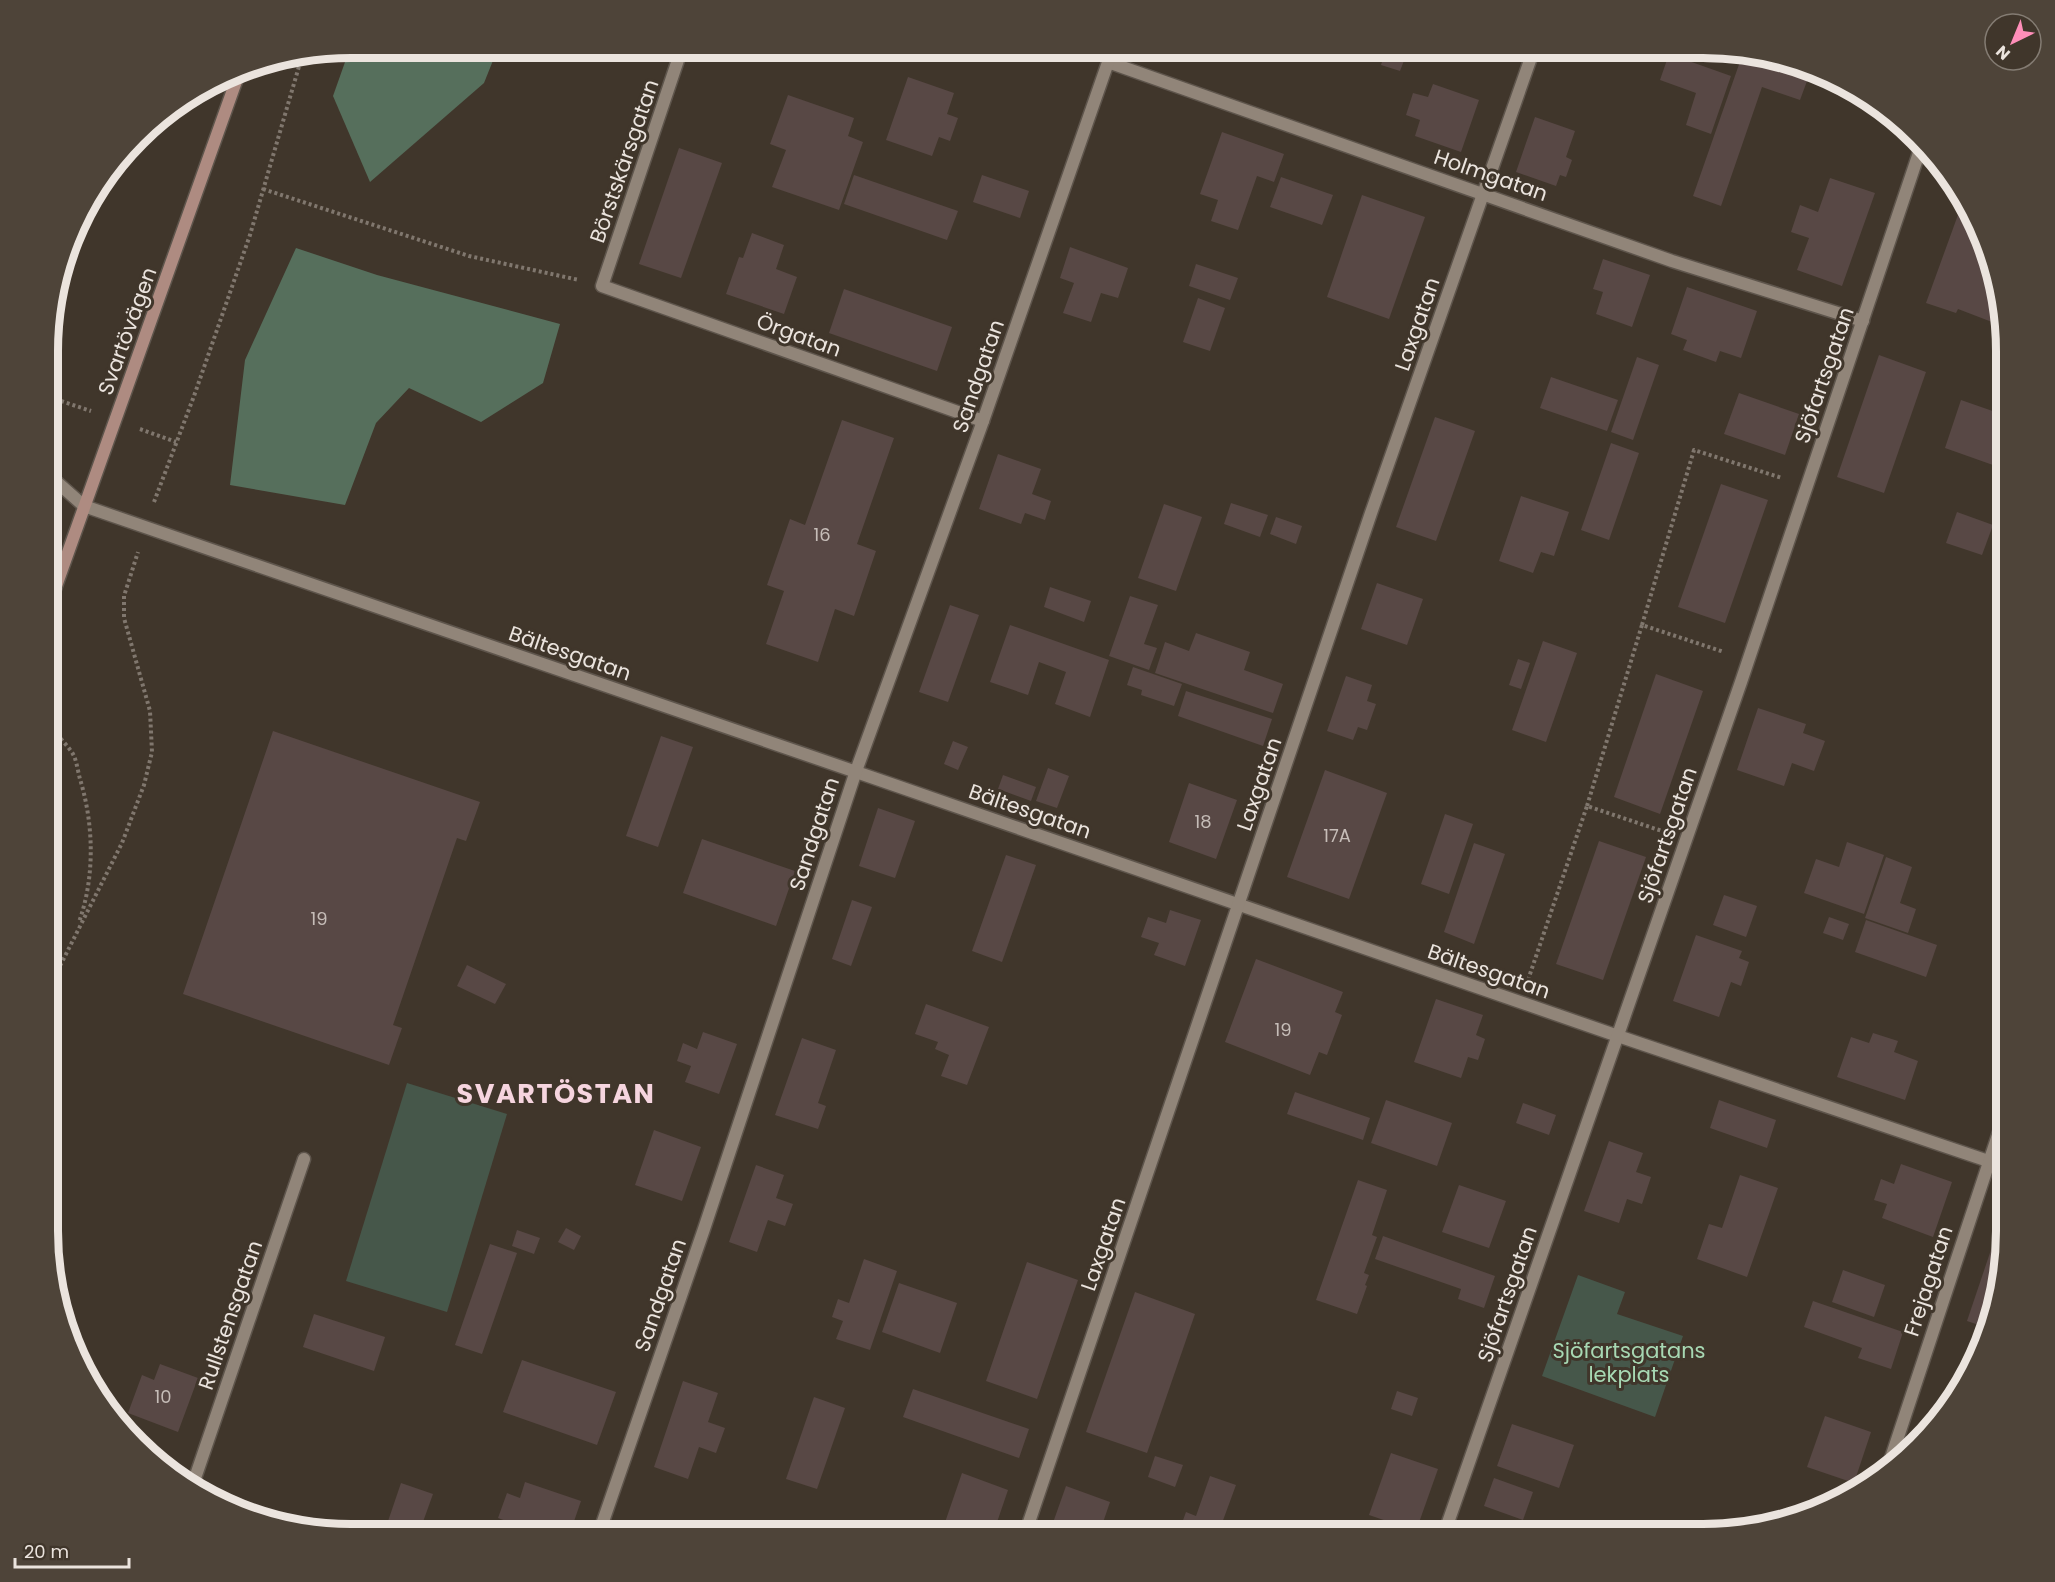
<svg xmlns="http://www.w3.org/2000/svg" width="2055" height="1582" font-family="Poppins,sans-serif">
<style>
.green{fill:#46574a}
.forest{fill:#566f5c}
.building{fill:#584845}
.lines{fill:none;stroke-linecap:round;stroke-linejoin:round}
.street-casing{stroke:#5e554c;stroke-width:15}
.secondary-casing{stroke:#5e554c;stroke-width:15}
.path{stroke:#80776e;stroke-width:4;stroke-dasharray:3 3;stroke-linecap:butt}
.street{stroke:#918579;stroke-width:12}
.secondary{stroke:#ae8b81;stroke-width:12}
.labels{text-anchor:middle;dominant-baseline:central;stroke-width:6;stroke-linejoin:round;paint-order:stroke}
.number-label{font-size:18px;fill:#c6bdb8}
.street-label{font-size:21px;fill:#ebe4de;stroke:#40362b}
.park-label{font-size:21px;fill:#a7d8b3;stroke:#40362b}
.district-label{font-size:27px;font-weight:bold;letter-spacing:1.5px;fill:#f6d5df;stroke:#40362b}
.rim{fill:none;stroke:#ebe4de;stroke-width:8}
</style>
<rect width="100%" height="100%" fill="#40362b"/>
<g class="green">
<polygon points="407,1083 507,1114 447,1312 346,1281"/>
<polygon points="1578,1275 1625,1292 1617,1314 1683,1336 1655,1417 1542,1376"/>
</g>
<g class="forest">
<polygon points="350,48 498,48 484,83 370,182 333,96"/>
<polygon points="296,248 377,275 560,324 543,383 481,422 409,388 376,423 345,505 230,485 245,360"/>
</g>
<g class="building">
<polygon points="1158,48 1190,48 1187,59"/>
<polygon points="1326,48 1370,48 1365,62"/>
<polygon points="1472,49 1501,49 1497,58"/>
<polygon points="1385,52 1405,58 1400,71 1381,65"/>
<polygon points="1743,53 1777,61 1810,73 1800,100 1762,87 1721,206 1693,196"/>
<polygon points="1669,54 1731,76 1711,134 1686,125 1696,93 1660,80"/>
<polygon points="908,77 954,93 947,114 958,118 950,141 939,137 932,156 886,140"/>
<polygon points="1433,84 1479,100 1461,152 1415,136 1420,120 1406,115 1413,93 1428,97"/>
<polygon points="788,95 854,118 848,136 863,142 839,210 772,187 786,150 770,144"/>
<polygon points="1535,117 1575,131 1566,157 1572,160 1566,177 1560,175 1556,186 1516,172"/>
<polygon points="1222,132 1284,154 1274,182 1257,176 1238,230 1211,221 1218,200 1200,194"/>
<polygon points="679,148 722,163 681,278 639,264"/>
<polygon points="854,175 958,211 947,240 844,204"/>
<polygon points="982,175 1029,191 1020,218 973,202"/>
<polygon points="1281,177 1333,195 1322,225 1270,207"/>
<polygon points="1830,178 1875,193 1842,286 1797,270 1809,238 1791,232 1800,205 1818,212"/>
<polygon points="1362,195 1425,217 1389,319 1327,297"/>
<polygon points="1963,201 1976,218 1995,274 1991,285 2000,288 2001,292 2005,327 1958,309 1956,313 1926,303"/>
<polygon points="752,233 784,245 776,269 797,277 784,314 726,294 739,257 743,258"/>
<polygon points="1070,247 1128,268 1118,298 1101,293 1091,322 1063,313 1074,283 1060,278"/>
<polygon points="1603,259 1650,275 1632,327 1596,314 1603,292 1593,289"/>
<polygon points="1196,264 1238,278 1230,300 1189,286"/>
<polygon points="1687,287 1757,311 1741,358 1720,351 1716,362 1683,350 1687,340 1671,334"/>
<polygon points="844,289 952,327 937,371 829,333"/>
<polygon points="1198,298 1225,308 1210,351 1183,342"/>
<polygon points="1879,355 1926,372 1884,493 1837,477"/>
<polygon points="1637,357 1659,365 1633,440 1611,432"/>
<polygon points="1551,377 1618,400 1607,431 1540,408"/>
<polygon points="1739,393 1799,414 1785,455 1724,434"/>
<polygon points="1961,400 2007,416 2007,470 1945,448"/>
<polygon points="1435,417 1475,431 1436,541 1396,527"/>
<polygon points="842,420 894,438 857,544 876,551 854,616 835,609 818,662 766,644 784,591 767,585 790,519 805,525"/>
<polygon points="1611,443 1639,453 1609,540 1581,530"/>
<polygon points="998,454 1041,469 1032,494 1051,501 1045,520 1025,513 1021,524 979,509"/>
<polygon points="1721,484 1768,500 1725,623 1678,607"/>
<polygon points="1521,496 1569,512 1554,556 1541,552 1533,573 1499,561"/>
<polygon points="1231,503 1268,515 1260,537 1224,524"/>
<polygon points="1164,504 1202,517 1176,591 1138,578"/>
<polygon points="1957,512 1993,525 1982,555 1946,543"/>
<polygon points="1276,517 1302,526 1296,544 1270,534"/>
<polygon points="1377,583 1423,599 1407,645 1361,629"/>
<polygon points="1050,587 1091,601 1084,622 1044,607"/>
<polygon points="1130,596 1158,605 1144,644 1157,648 1149,670 1109,656"/>
<polygon points="950,605 979,615 948,702 919,692"/>
<polygon points="1010,625 1109,660 1090,717 1055,704 1066,672 1039,662 1028,695 990,682"/>
<polygon points="1196,633 1250,652 1244,670 1283,684 1273,713 1155,673 1165,642 1189,651"/>
<polygon points="1543,641 1577,653 1546,742 1512,730"/>
<polygon points="1518,659 1530,663 1521,689 1509,685"/>
<polygon points="1133,667 1182,684 1174,706 1141,695 1142,690 1127,685"/>
<polygon points="1656,674 1703,691 1660,814 1614,797"/>
<polygon points="1346,676 1372,685 1367,701 1376,704 1367,730 1358,727 1353,740 1327,731"/>
<polygon points="1186,691 1272,719 1263,746 1178,716"/>
<polygon points="1758,708 1806,724 1803,733 1825,741 1814,771 1792,763 1784,786 1737,770"/>
<polygon points="273,731 480,802 466,841 457,838 393,1025 402,1028 389,1065 183,994"/>
<polygon points="661,736 693,747 658,847 626,836"/>
<polygon points="953,741 968,747 958,770 944,764"/>
<polygon points="1048,768 1069,776 1057,808 1036,801"/>
<polygon points="1325,770 1387,793 1349,899 1287,877"/>
<polygon points="1003,775 1036,787 1031,801 998,789"/>
<polygon points="1189,783 1237,800 1216,859 1169,842"/>
<polygon points="878,808 915,821 895,878 859,866"/>
<polygon points="1445,814 1473,824 1449,894 1421,884"/>
<polygon points="702,839 795,871 776,926 683,893"/>
<polygon points="1599,841 1646,857 1603,980 1556,964"/>
<polygon points="1847,842 1884,855 1864,914 1804,893 1816,859 1839,867"/>
<polygon points="1474,843 1505,854 1474,944 1444,932"/>
<polygon points="1006,855 1036,865 1002,962 972,951"/>
<polygon points="1886,857 1912,867 1900,903 1916,909 1908,933 1865,918"/>
<polygon points="1724,895 1757,906 1746,937 1713,925"/>
<polygon points="852,900 872,907 851,966 832,959"/>
<polygon points="1170,910 1201,920 1185,966 1154,955 1159,943 1141,937 1148,917 1166,923"/>
<polygon points="1829,917 1849,924 1843,940 1823,933"/>
<polygon points="1866,920 1937,945 1926,977 1855,952"/>
<polygon points="1696,935 1742,951 1739,958 1749,962 1741,986 1731,982 1719,1017 1673,1001"/>
<polygon points="1256,959 1343,992 1335,1012 1342,1015 1327,1055 1319,1052 1310,1075 1225,1042"/>
<polygon points="467,965 506,984 495,1004 457,986"/>
<polygon points="1436,999 1483,1015 1476,1035 1485,1039 1478,1060 1468,1057 1461,1078 1414,1062"/>
<polygon points="926,1004 989,1027 967,1085 941,1076 949,1055 935,1049 938,1042 915,1034"/>
<polygon points="703,1032 737,1044 719,1094 685,1082 691,1066 677,1061 683,1043 697,1049"/>
<polygon points="1873,1033 1898,1041 1894,1052 1918,1061 1905,1100 1837,1077 1851,1037 1869,1043"/>
<polygon points="802,1038 836,1050 818,1103 826,1106 818,1129 775,1115"/>
<polygon points="1295,1092 1370,1118 1363,1140 1287,1114"/>
<polygon points="1386,1100 1452,1123 1437,1166 1371,1143"/>
<polygon points="1719,1100 1776,1120 1767,1148 1710,1128"/>
<polygon points="1523,1103 1556,1115 1549,1135 1516,1123"/>
<polygon points="654,1130 701,1147 682,1201 635,1185"/>
<polygon points="1609,1141 1643,1153 1636,1172 1651,1177 1642,1204 1627,1199 1619,1223 1584,1211"/>
<polygon points="1901,1164 1952,1182 1933,1237 1882,1218 1887,1204 1874,1200 1881,1179 1894,1184"/>
<polygon points="756,1165 784,1175 776,1198 793,1204 785,1226 768,1220 757,1252 729,1242"/>
<polygon points="1740,1175 1778,1188 1747,1277 1697,1259 1709,1224 1722,1228"/>
<polygon points="1358,1180 1387,1190 1372,1235 1377,1237 1364,1273 1369,1275 1365,1285 1367,1286 1357,1314 1316,1300"/>
<polygon points="1459,1185 1506,1201 1489,1248 1442,1232"/>
<polygon points="566,1228 581,1236 574,1250 558,1242"/>
<polygon points="517,1230 540,1238 534,1254 512,1246"/>
<polygon points="1997,1232 2006,1235 2006,1251 1988,1328 1967,1321"/>
<polygon points="1383,1236 1495,1276 1484,1308 1458,1299 1461,1289 1375,1259"/>
<polygon points="490,1244 517,1253 482,1354 455,1345"/>
<polygon points="864,1259 897,1271 870,1350 836,1339 843,1321 832,1317 838,1299 849,1303"/>
<polygon points="1027,1262 1078,1280 1037,1399 986,1381"/>
<polygon points="1843,1270 1885,1285 1874,1317 1832,1302"/>
<polygon points="899,1283 957,1303 940,1353 882,1332"/>
<polygon points="1135,1292 1195,1314 1147,1453 1086,1432"/>
<polygon points="1813,1301 1903,1332 1891,1369 1858,1358 1862,1348 1804,1327"/>
<polygon points="314,1314 385,1337 374,1371 303,1347"/>
<polygon points="522,1360 616,1392 597,1445 503,1412"/>
<polygon points="160,1364 198,1378 178,1432 128,1413 142,1375 154,1380"/>
<polygon points="683,1381 718,1393 708,1422 725,1428 716,1453 699,1447 688,1479 654,1467"/>
<polygon points="913,1389 1029,1429 1019,1458 903,1417"/>
<polygon points="1397,1391 1418,1398 1412,1416 1391,1409"/>
<polygon points="814,1397 845,1408 817,1489 786,1479"/>
<polygon points="1825,1416 1871,1432 1854,1483 1807,1467"/>
<polygon points="1512,1424 1574,1445 1559,1488 1497,1466"/>
<polygon points="1391,1453 1438,1469 1416,1531 1369,1515"/>
<polygon points="1155,1456 1183,1465 1175,1487 1148,1477"/>
<polygon points="962,1473 1008,1490 993,1534 941,1534"/>
<polygon points="1210,1476 1236,1485 1218,1534 1178,1534 1186,1512 1196,1516"/>
<polygon points="1494,1478 1533,1492 1523,1520 1484,1506"/>
<polygon points="525,1482 581,1501 570,1533 507,1533 511,1523 498,1518 507,1493 520,1498"/>
<polygon points="401,1483 433,1494 419,1533 384,1533"/>
<polygon points="1066,1486 1110,1502 1099,1534 1049,1534"/>
</g>
<g class="lines">
<g class="street-casing">
<g id="street">
<polyline points="682,48 602,286 983,421"/>
<polyline points="1108,62 1672,261 1863,321"/>
<polyline points="50,476 84,506 894,785 1618,1036 2006,1167"/>
<polyline points="1889,1464 2006,1111"/>
<polyline points="193,1484 304,1159"/>
<polyline points="599,1533 704,1229 856,771 983,421 1113,48"/>
<polyline points="1025,1534 1371,513 1534,49"/>
<polyline points="1444,1534 1741,682 1921,147"/>
</g>
</g>
<g class="secondary-casing">
<polyline id="secondary" points="50,603 239,73"/>
</g>
<g class="path">
<polyline points="263,189 469,256 579,280"/>
<polyline points="61,401 91,411"/>
<polyline points="140,429 176,442"/>
<polyline points="154,502 194,396 250,235 302,56"/>
<polyline points="1642,625 1694,450 1782,478"/>
<path d="M57 734C62 741 70 748 74 756 77 763 78 772 80 779 94 825 95 877 79 922"/>
<polyline points="1587,806 1642,625 1724,652"/>
<polyline points="49,980 61,964 122,843 144,785 152,752 150,711 124,618 124,596 138,552"/>
<polyline points="1528,980 1587,806 1662,831"/>
</g>
<use href="#street" class="street"/>
<use href="#secondary" class="secondary"/>
</g>
<g class="labels">
<g class="number-label">
<text x="822" y="534">16</text>
<text x="1203" y="821">18</text>
<text x="1337" y="835">17A</text>
<text x="319" y="918">19</text>
<text x="1283" y="1029">19</text>
<text x="163" y="1396">10</text>
</g>
<g class="street-label">
<text transform="translate(624 161) rotate(-71)">Börstskärsgatan</text>
<text transform="translate(1491 175) rotate(19)">Holmgatan</text>
<text transform="translate(1417 324) rotate(-71)">Laxgatan</text>
<text transform="translate(127 331) rotate(-70)">Svartövägen</text>
<text transform="translate(799 335) rotate(20)">Örgatan</text>
<text transform="translate(1824 375) rotate(-71)">Sjöfartsgatan</text>
<text transform="translate(978 376) rotate(-71)">Sandgatan</text>
<text transform="translate(570 653) rotate(19)">Bältesgatan</text>
<text transform="translate(1259 784) rotate(-71)">Laxgatan</text>
<text transform="translate(1030 811) rotate(19)">Bältesgatan</text>
<text transform="translate(814 834) rotate(-72)">Sandgatan</text>
<text transform="translate(1667 835) rotate(-71)">Sjöfartsgatan</text>
<text transform="translate(1489 971) rotate(19)">Bältesgatan</text>
<text transform="translate(1103 1244) rotate(-71)">Laxgatan</text>
<text transform="translate(1928 1281) rotate(-72)">Frejagatan</text>
<text transform="translate(1507 1294) rotate(-71)">Sjöfartsgatan</text>
<text transform="translate(660 1295) rotate(-71)">Sandgatan</text>
<text transform="translate(230 1315) rotate(-71)">Rullstensgatan</text>
</g>
<g class="park-label">
<text x="1629" y="1350">Sjöfartsgatans<tspan x="1629" dy="24">lekplats</tspan></text>
</g>
<g class="district-label">
<text x="556" y="1093">SVARTÖSTAN</text>
</g>
</g>
<path d="M0 0H2055V1582H0ZM351 58H1703A293 293 0 0 1 1996 351V1231A293 293 0 0 1 1703 1524H351A293 293 0 0 1 58 1231V351A293 293 0 0 1 351 58Z" fill="#4e4439" fill-rule="evenodd"/>
<path class="rim" d="M351 58H1703A293 293 0 0 1 1996 351V1231A293 293 0 0 1 1703 1524H351A293 293 0 0 1 58 1231V351A293 293 0 0 1 351 58Z"/>
<g transform="translate(2013 42) rotate(223)"><circle r="28" fill="#40362b" stroke="#847c73" stroke-width="1.5"/>
<path d="M0-4.5L10 22L0 15L-10 22Z" fill="#ff8eb9"/>
<text y="-9" font-size="16" font-weight="bold" text-anchor="middle" fill="#ebe4de">N</text>
</g>
<path d="M15 1558v9h114v-9" fill="none" stroke="#ebe4de" stroke-width="3"/>
<text x="24" y="1558" font-size="18" fill="#ebe4de" stroke="#40362b" stroke-width="4.5" paint-order="stroke">20 m</text>
</svg>
